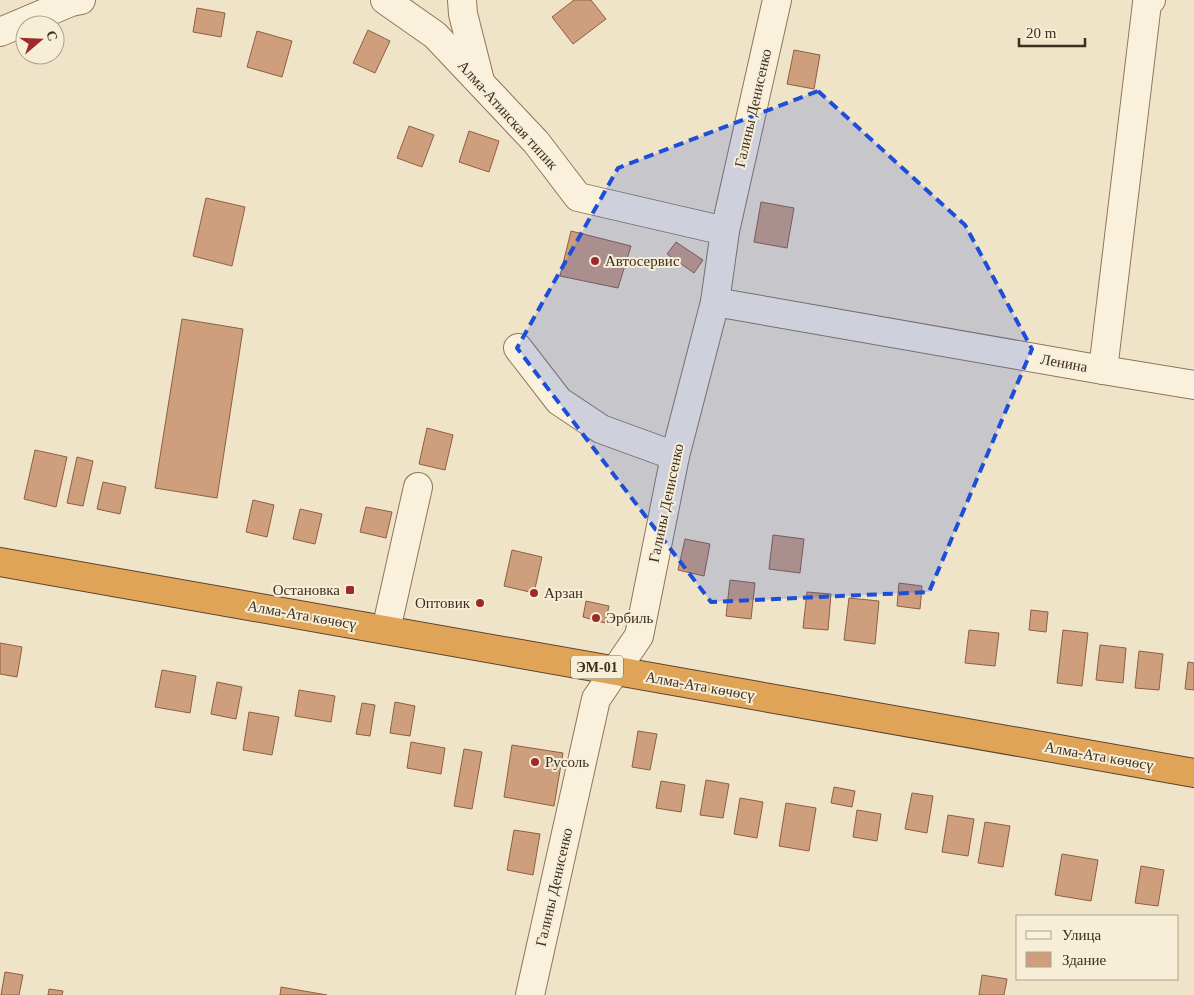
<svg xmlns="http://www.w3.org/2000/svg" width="1194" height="995" font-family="Georgia,serif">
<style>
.building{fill:#cf9f7d;stroke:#8d5f41}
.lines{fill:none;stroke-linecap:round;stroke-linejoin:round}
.minor-casing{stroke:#8d765c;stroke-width:30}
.highway-casing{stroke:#5b4430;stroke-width:30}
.minor{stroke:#faf1dc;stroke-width:28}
.highway{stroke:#e0a458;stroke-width:28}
.marked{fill:#1d4ed8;fill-opacity:0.2;stroke:#1d4ed8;stroke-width:4;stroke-dasharray:10 6;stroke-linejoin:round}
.poi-dot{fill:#9e2a2b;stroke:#f7eed8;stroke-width:2}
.labels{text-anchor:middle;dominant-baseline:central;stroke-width:4;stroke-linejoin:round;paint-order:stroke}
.shield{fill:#f7eed8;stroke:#756857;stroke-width:1}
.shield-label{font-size:14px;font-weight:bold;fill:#3d2e20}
.street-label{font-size:15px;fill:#3d2e20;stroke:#f7eed8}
.poi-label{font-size:15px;fill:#3d2e20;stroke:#f7eed8;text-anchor:start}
</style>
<rect width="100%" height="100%" fill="#f0e4c8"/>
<g class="building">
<polygon points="574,0 591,0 606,19 573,44 552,17"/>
<polygon points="197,8 225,13 221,37 193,32"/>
<polygon points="368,30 390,41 375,73 353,63"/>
<polygon points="257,31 292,41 282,77 247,67"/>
<polygon points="794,50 820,55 814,89 787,84"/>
<polygon points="409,126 434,135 422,167 397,158"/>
<polygon points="469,131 499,141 489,172 459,162"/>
<polygon points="206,198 245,207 232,266 193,256"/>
<polygon points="761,202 794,208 787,248 754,242"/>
<polygon points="571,231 631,246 618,288 560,276"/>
<polygon points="676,242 703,260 694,273 667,254"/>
<polygon points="182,319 243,329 217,498 155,488"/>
<polygon points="427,428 453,435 445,470 419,464"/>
<polygon points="35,450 67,457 56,507 24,499"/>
<polygon points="77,457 93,461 83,506 67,503"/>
<polygon points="103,482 126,487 120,514 97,509"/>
<polygon points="253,500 274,505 267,537 246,532"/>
<polygon points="366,507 392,512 386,538 360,532"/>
<polygon points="300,509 322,514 315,544 293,539"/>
<polygon points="773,535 804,539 800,573 769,569"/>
<polygon points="685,539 710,544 704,576 678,570"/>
<polygon points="512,550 542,557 534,593 504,586"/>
<polygon points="730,580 755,583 751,619 726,616"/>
<polygon points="899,583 922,586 920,609 897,606"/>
<polygon points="807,592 831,594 828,630 803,628"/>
<polygon points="849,598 879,601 875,644 844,640"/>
<polygon points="586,601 609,606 605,623 583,617"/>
<polygon points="1031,610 1048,612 1046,632 1029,630"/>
<polygon points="969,630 999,633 995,666 965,663"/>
<polygon points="1063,630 1088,633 1082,686 1057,683"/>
<polygon points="0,643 22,647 17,677 0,674"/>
<polygon points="1100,645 1126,648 1123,683 1096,680"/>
<polygon points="1139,651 1163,654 1159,690 1135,688"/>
<polygon points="1188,662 1194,663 1194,690 1185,689"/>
<polygon points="162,670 196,676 190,713 155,707"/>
<polygon points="217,682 242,687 236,719 211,714"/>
<polygon points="299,690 335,696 331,722 295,716"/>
<polygon points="395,702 415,706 410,736 390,733"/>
<polygon points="362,703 375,705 370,736 356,734"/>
<polygon points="249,712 279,717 272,755 243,750"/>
<polygon points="638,731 657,734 650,770 632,767"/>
<polygon points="411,742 445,748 441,774 407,768"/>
<polygon points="512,745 563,753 554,806 504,797"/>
<polygon points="464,749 482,752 472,809 454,806"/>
<polygon points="706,780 729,784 723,818 700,815"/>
<polygon points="661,781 685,785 681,812 656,808"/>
<polygon points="834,787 855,791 852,807 831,803"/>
<polygon points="912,793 933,796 927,833 905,829"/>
<polygon points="740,798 763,802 757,838 734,834"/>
<polygon points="786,803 816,808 809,851 779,846"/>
<polygon points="857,810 881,814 877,841 853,837"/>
<polygon points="948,815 974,819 968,856 942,852"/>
<polygon points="985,822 1010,826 1003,867 978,863"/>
<polygon points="514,830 540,834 533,875 507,870"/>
<polygon points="1062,854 1098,860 1091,901 1055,895"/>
<polygon points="1141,866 1164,870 1158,906 1135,903"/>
<polygon points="5,972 23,975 19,995 1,995"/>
<polygon points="982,975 1007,979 1004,995 979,995"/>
<polygon points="281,987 327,995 280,995"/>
<polygon points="49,989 63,991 62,995 48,995"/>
</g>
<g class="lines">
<g class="minor-casing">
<g id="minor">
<polyline points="385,0 435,35 536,142 578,197 725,231"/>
<polyline points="462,0 463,14 480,81"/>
<polyline points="0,32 71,2 81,0"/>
<polyline points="715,302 1103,370 1147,3 1151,0"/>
<polyline points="518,348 559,401 601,429 675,456"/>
<polyline points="1103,370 1194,385"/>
<polyline points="386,630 418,487"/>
<polyline points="530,995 596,699 639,636 675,456 715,302 725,231 777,0"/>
</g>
</g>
<g class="highway-casing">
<polyline id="highway" points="0,562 1194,773"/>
</g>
<use href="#minor" class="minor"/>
<use href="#highway" class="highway"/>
</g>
<path class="marked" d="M818 91 965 225 1032 349 929 592 711 602 517 348 618 168Z"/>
<g class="poi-dot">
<circle cx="595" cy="261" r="5"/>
<rect x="345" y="585" width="10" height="10" rx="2.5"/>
<circle cx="534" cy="593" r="5"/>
<circle cx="480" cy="603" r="5"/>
<circle cx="596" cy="618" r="5"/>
<circle cx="535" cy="762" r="5"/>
</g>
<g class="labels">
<rect class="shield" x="571" y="655.5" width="52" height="23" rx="4"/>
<g class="shield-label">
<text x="597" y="667">ЭМ-01</text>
</g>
<g class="street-label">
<text transform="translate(753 108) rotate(-77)">Галины Денисенко</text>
<text transform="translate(508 115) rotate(48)">Алма-Атинская типик</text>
<text transform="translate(1064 363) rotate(10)">Ленина</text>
<text transform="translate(666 503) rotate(-78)">Галины Денисенко</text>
<text transform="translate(302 615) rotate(10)">Алма-Ата көчөсү</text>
<text transform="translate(700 686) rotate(10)">Алма-Ата көчөсү</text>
<text transform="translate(1099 756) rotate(10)">Алма-Ата көчөсү</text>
<text transform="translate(554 887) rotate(-77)">Галины Денисенко</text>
</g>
<g class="poi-label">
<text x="605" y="261">Автосервис</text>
<text x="340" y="590" text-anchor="end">Остановка</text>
<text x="544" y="593">Арзан</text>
<text x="470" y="603" text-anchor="end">Оптовик</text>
<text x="606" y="618">Эрбиль</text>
<text x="545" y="762">Русоль</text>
</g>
</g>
<rect x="1016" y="915" width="162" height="65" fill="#f7eed8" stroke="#ada18e"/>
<rect x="1026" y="931" width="25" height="8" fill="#faf1dc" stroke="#ada18e"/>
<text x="1062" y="940" font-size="15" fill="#3d2e20">Улица</text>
<rect x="1026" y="952" width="25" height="15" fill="#cf9f7d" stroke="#ada18e"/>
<text x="1062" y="965" font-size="15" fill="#3d2e20">Здание</text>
<g transform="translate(40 40) rotate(71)"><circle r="24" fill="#f7eed8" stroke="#ada18e"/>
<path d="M0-4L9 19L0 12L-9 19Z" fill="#9e2a2b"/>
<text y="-8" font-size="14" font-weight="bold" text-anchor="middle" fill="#3d2e20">С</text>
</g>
<path d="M1019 38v8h66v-8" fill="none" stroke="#3d2e20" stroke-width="2.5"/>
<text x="1026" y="38" font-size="15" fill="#3d2e20" stroke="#f7eed8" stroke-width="4" paint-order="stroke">20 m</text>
</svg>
